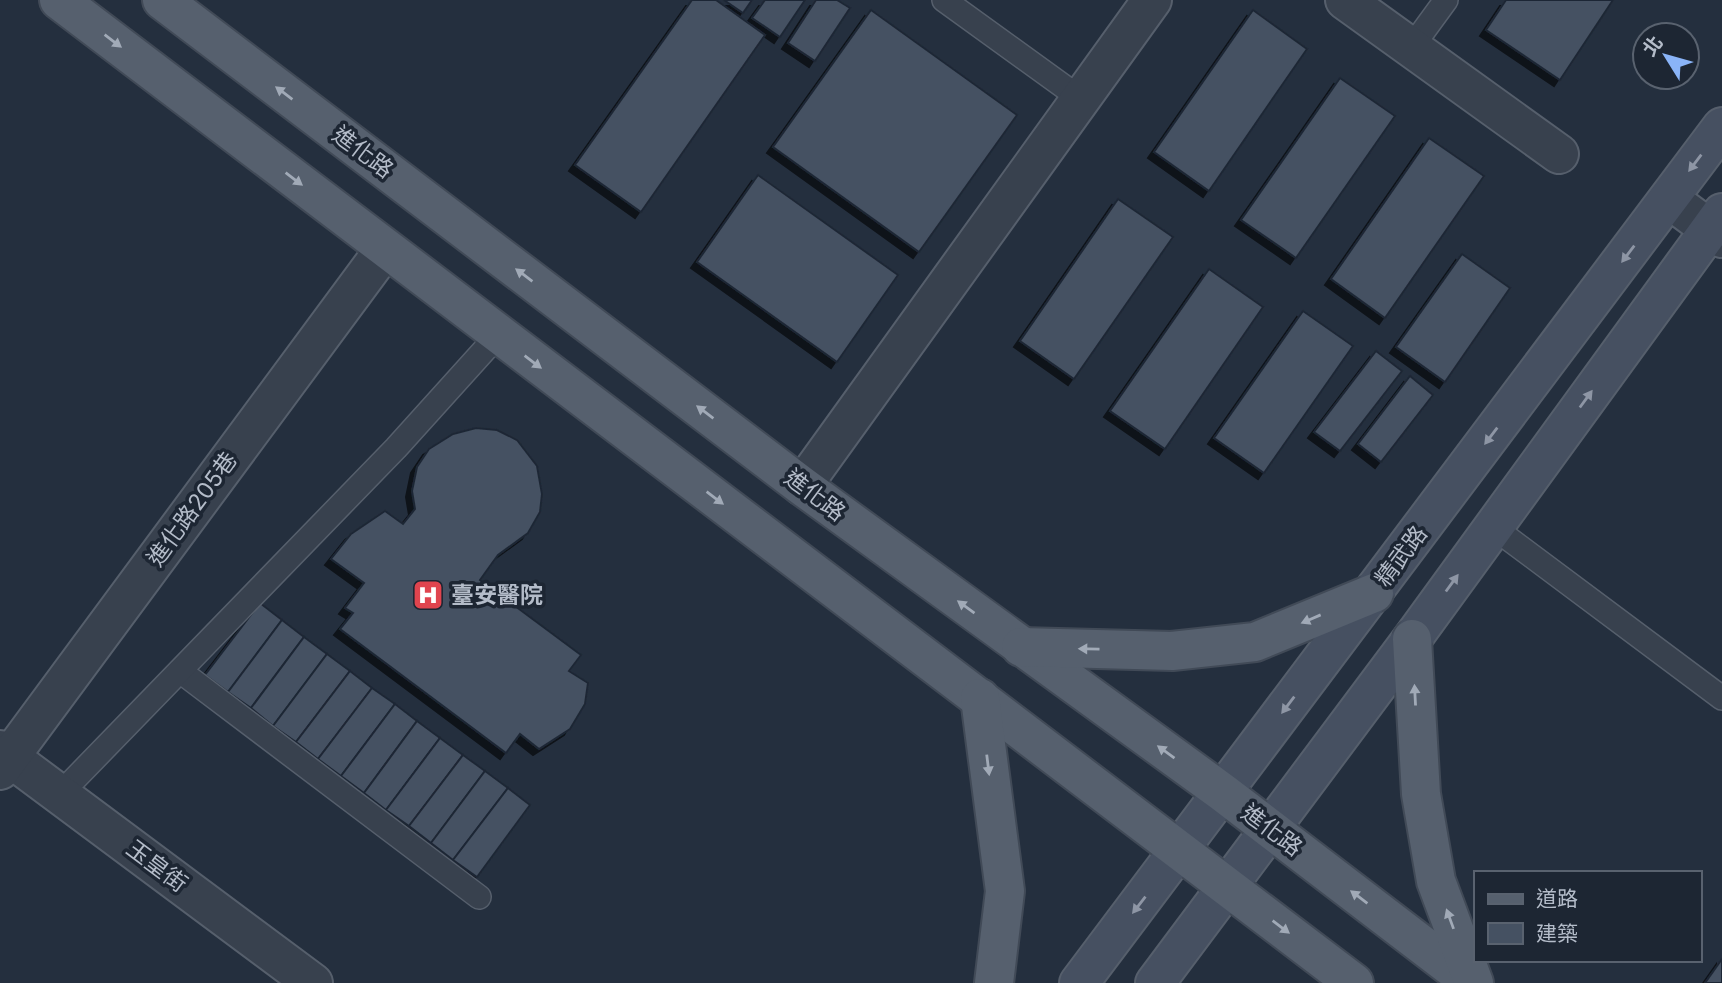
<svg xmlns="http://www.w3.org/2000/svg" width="1722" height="983" font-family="Inter,'Noto Sans TC',sans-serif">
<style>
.building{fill:#455162;stroke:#1f2835;stroke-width:2;filter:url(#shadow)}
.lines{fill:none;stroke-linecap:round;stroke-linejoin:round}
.lane-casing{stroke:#565f6c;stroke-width:26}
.street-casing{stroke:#565f6c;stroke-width:42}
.secondary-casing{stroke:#565f6c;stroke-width:42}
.primary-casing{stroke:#414a57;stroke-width:42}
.lane{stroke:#38414e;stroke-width:23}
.street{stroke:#38414e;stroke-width:38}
.secondary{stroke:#465061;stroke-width:38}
.primary{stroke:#56606e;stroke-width:38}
.oneway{fill:#a1aab7}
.oneway2{fill:#8e96a5}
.labels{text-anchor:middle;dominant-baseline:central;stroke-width:7;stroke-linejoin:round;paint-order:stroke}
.street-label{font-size:23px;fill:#b4bcc9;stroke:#1d2633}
.poi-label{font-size:23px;font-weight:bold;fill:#b4bcc9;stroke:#1d2633;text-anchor:start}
</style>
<defs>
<filter id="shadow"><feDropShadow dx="-6" dy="6" stdDeviation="0" flood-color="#0009"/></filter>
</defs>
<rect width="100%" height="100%" fill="#242f3e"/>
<g class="building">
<polygon points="692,0 716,0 765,35 641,212 575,165"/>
<polygon points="724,0 752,0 743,13"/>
<polygon points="765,0 805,0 780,37 752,18"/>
<polygon points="816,0 837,0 850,8 815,61 788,43"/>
<polygon points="1506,0 1613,0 1560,80 1486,30"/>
<polygon points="871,10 1017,115 919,252 773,147"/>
<polygon points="1253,10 1307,49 1209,191 1154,152"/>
<polygon points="1340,78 1395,116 1296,258 1241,220"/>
<polygon points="1429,138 1484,176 1385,318 1331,279"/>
<polygon points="758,175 898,275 837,362 697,262"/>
<polygon points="1118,199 1173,237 1074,379 1020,341"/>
<polygon points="1462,254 1510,288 1445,382 1396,347"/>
<polygon points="1209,269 1263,307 1165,449 1110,411"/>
<polygon points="1303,311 1353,346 1264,473 1214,438"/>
<polygon points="1376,351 1402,371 1340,451 1314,432"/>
<polygon points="1410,376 1433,395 1381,462 1358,444"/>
<polygon points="476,428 497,430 517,440 537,466 542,494 540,512 528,533 498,555 480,580 581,655 569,671 588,683 585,704 570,729 539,749 520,734 506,753 340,629 353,613 345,608 364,583 331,559 351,534 385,511 403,524 415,509 412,491 417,467 429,449 453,434"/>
<polygon points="260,603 282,620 228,692 205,675"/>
<polygon points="282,620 304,637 251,708 228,692"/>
<polygon points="304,637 327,654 273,726 251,708"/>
<polygon points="327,654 350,671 296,742 273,726"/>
<polygon points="350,671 372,688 318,759 296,742"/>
<polygon points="372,688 395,704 341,776 318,759"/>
<polygon points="395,704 417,721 364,793 341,776"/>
<polygon points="417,721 440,738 386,810 364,793"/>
<polygon points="440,738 463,755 409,826 386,810"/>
<polygon points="463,755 485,771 431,843 409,826"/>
<polygon points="485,771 508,788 453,860 431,843"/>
<polygon points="508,788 530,805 477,877 453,860"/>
<polygon points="1722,959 1722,983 1705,983"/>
</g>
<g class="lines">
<g class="lane-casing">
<g id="lane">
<polyline points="944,0 1081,99"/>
<polyline points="1411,48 1446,0"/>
<polyline points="1493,527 1722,698"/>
<polyline points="180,671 479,897"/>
<polyline points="61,793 396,448 498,335"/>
</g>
</g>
<g class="street-casing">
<g id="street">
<polyline points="1345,0 1559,154"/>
<polyline points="1669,199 1722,238"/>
<polyline points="802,486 1152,0"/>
<polyline points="0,750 313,983"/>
<polyline points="0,770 385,249"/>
</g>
</g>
<g class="secondary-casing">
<g id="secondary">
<polyline points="1079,983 1722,127"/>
<polyline points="1155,983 1412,639 1722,213"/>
</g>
</g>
<g class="primary-casing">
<g id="primary">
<polyline points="59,0 1354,983"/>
<polyline points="162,0 802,486 1222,792 1472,983"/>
<polyline points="1412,639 1421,794 1436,881 1474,983"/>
<polyline points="1021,647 1172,651 1255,642 1374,593"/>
<polyline points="980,698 1005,891 994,983"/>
</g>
</g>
<use href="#lane" class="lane"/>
<use href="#street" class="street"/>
<use href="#secondary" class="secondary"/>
<use href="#primary" class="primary"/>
</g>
<defs><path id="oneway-solid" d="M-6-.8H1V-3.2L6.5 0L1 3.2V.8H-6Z" transform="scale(1.75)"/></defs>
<g class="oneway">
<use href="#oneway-solid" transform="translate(113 41) rotate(37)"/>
<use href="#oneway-solid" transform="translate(284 93) rotate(-143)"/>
<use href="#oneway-solid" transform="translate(294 179) rotate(37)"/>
<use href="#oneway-solid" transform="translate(524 275) rotate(-143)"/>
<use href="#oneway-solid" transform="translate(533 362) rotate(37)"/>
<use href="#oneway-solid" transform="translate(705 412) rotate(-143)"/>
<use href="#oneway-solid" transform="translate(715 498) rotate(37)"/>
<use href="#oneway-solid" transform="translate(966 607) rotate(-144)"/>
<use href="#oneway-solid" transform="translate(1311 619) rotate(157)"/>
<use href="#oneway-solid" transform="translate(1089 649) rotate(-179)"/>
<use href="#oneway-solid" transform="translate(1415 695) rotate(-93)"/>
<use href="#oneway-solid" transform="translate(1166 752) rotate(-144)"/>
<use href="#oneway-solid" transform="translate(988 765) rotate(83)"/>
<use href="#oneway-solid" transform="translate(1359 897) rotate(-143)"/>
<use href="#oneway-solid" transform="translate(1450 919) rotate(-110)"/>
<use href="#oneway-solid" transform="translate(1281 927) rotate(37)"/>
</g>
<g class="oneway2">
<use href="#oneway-solid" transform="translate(1695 163) rotate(127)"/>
<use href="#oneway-solid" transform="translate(1628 254) rotate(127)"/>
<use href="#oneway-solid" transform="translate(1586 399) rotate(-54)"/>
<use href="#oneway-solid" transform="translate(1491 436) rotate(127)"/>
<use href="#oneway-solid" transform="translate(1452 583) rotate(-54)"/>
<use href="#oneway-solid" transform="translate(1288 705) rotate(127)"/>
<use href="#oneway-solid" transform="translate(1139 905) rotate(128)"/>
</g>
<defs>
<g id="hospital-square" transform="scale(1.575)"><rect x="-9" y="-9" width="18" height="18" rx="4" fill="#e0444e" stroke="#1d2633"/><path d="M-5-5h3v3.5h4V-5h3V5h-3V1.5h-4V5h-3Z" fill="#fff"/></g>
</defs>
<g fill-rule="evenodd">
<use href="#hospital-square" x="428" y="595"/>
</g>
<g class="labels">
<g class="street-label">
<text transform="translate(363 152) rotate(37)">進化路</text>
<text transform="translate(815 495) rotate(37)">進化路</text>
<text transform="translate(192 509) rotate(-54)">進化路205巷</text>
<text transform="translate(1401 556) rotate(-53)">精武路</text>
<text transform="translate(1272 830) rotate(37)">進化路</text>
<text transform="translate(157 866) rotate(37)">玉皇街</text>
</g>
<g class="poi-label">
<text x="451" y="595">臺安醫院</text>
</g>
</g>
<rect x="1474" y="871" width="228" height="91" fill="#1d2633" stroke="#59626f" stroke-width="2"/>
<rect x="1488" y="894" width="35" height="10" fill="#56606e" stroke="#59626f" stroke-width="2"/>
<text x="1536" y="906" font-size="21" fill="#b4bcc9">道路</text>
<rect x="1488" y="923" width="35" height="21" fill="#455162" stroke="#59626f" stroke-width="2"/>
<text x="1536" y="941" font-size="21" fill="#b4bcc9">建築</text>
<g transform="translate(1666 56) rotate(307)"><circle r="33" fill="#1d2633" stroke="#59626f" stroke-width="2"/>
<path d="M0-5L12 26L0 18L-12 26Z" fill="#8ab4f8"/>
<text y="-10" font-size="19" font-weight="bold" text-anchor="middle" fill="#b4bcc9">北</text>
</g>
</svg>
